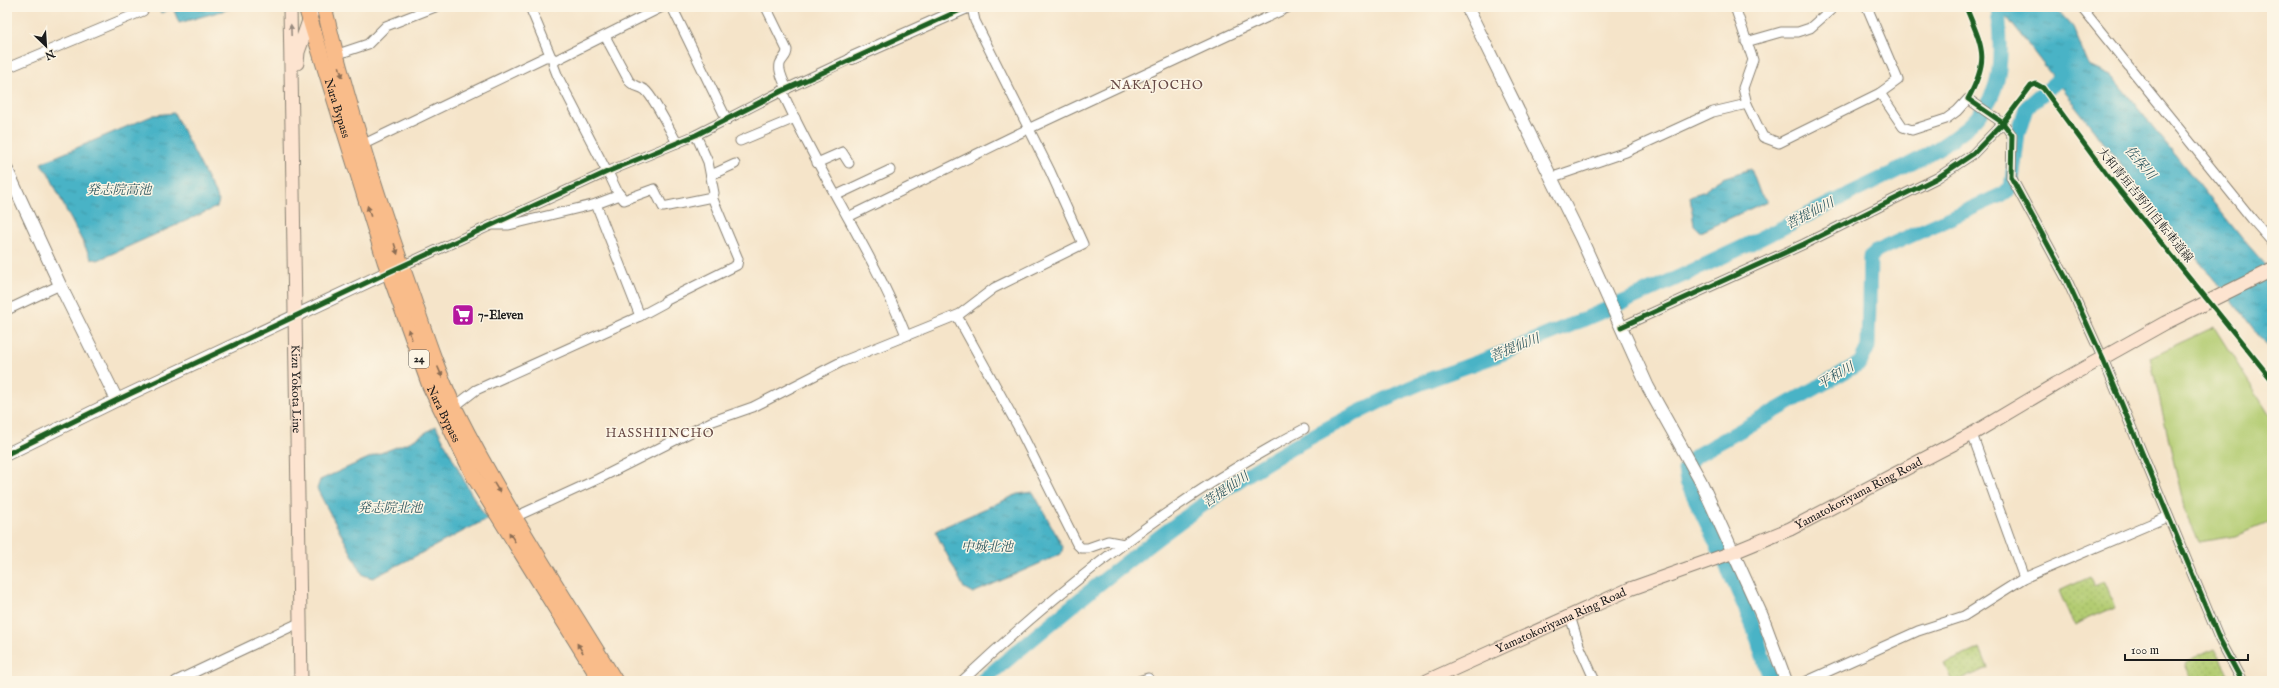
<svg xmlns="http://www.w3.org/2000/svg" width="2279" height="688" font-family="'IM FELL English','Noto Serif JP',serif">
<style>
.grass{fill:#b3cc72;stroke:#687447}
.park{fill:url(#park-dots);stroke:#687447}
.water{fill:url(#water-ripples);stroke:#326871}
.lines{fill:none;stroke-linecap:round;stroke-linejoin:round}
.river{stroke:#48b3c6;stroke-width:15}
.minor-casing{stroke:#888072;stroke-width:11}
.tertiary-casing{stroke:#888072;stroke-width:14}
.secondary-casing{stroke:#888072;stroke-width:15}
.trunk-casing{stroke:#888072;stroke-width:17}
.minor{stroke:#fff;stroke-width:9}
.tertiary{stroke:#fff;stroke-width:12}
.secondary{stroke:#fde4d0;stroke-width:13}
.trunk{stroke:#f9bc8a;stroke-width:15}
.cycleway-casing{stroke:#fcf5e5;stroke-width:8}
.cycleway{stroke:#1b5e20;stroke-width:5}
.oneway{fill:#988a7f}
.oneway2{fill:#8a6c53}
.labels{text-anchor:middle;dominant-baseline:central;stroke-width:3;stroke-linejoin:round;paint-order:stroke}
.shield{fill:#fcf5e5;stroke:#5f5d58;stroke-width:1}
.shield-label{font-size:11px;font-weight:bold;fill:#1c1c1c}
.street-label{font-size:12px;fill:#1c1c1c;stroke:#fcf5e5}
.poi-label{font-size:12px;font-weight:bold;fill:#1c1c1c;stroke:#fcf5e5;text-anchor:start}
.neighbourhood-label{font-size:13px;letter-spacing:1px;fill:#684a46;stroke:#fcf5e5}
.water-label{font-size:13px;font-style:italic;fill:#2e5860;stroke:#fcf5e5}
</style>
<defs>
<pattern id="park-dots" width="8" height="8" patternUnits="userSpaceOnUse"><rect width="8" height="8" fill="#b3cc72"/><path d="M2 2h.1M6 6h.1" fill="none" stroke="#99af62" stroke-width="1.8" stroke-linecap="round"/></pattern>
<pattern id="water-ripples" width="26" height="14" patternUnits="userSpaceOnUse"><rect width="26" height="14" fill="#48b3c6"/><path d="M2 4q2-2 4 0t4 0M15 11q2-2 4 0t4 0" fill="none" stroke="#3b91a0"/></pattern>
</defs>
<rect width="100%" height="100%" fill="#fcf5e5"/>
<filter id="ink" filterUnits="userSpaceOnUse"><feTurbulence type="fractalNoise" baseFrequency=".025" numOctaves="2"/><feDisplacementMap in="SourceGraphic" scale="8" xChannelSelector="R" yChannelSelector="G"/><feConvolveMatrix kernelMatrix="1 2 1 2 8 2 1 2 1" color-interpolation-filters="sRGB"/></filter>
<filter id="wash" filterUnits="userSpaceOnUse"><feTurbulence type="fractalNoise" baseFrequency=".012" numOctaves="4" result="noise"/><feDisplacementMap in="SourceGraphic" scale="16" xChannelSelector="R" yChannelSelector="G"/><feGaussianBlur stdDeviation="0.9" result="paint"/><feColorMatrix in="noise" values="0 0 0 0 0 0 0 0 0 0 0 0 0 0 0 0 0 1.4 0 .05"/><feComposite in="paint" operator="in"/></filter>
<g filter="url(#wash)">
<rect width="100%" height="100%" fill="#f5e4c9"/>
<polygon class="grass" points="2214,327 2272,419 2272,521 2235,536 2199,542 2185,512 2150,357"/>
<g class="park">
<polygon points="2090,577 2094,585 2104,581 2115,607 2074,625 2059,591"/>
<polygon points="1980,648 1988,668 1958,681 1952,681 1944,664"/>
<polygon points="2214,649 2232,681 2193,681 2185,663"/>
</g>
<g class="water">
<polygon points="158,7 236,7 179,23 173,8 161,13"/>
<polygon points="1999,7 2055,7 2073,27 2089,66 2113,77 2241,237 2272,272 2272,353 2232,301 2151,204"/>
<polygon points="174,113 219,201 217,207 98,260 91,258 65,208 48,172 44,169 41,163 154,115"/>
<polygon points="1751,169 1760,193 1767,201 1700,232 1694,226 1690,196 1705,191 1710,185 1725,177"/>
<polygon points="436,426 469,490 487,519 373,578 363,575 317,489 320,480 373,456 412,441"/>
<polygon points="1033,492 1063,547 1061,554 973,593 964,588 936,533 937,530 1018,494"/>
</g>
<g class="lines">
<g class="river">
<path d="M982 681C1062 614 1141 547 1227 488 1283 450 1344 418 1405 390 1440 374 1477 364 1513 349 1623 304 1731 255 1837 200 1878 179 1929 159 1965 129 2007 94 2001 57 1998 7"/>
<path d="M1772 681C1763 663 1760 643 1752 624 1732 576 1710 529 1687 482L1685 470 1695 456 1860 363 1868 347 1870 257 1877 251 2001 195 2011 188 2018 134 2026 108 2065 74 2062 65"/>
</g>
</g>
</g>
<g filter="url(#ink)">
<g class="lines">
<g class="minor-casing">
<g id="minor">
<polyline points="530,7 551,57"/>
<polyline points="672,7 727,120"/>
<path d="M766 7 787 50C787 57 782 58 780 64 778 71 784 82 787 89"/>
<polyline points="1735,7 1753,60 1743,88 1747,104 1763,137 1779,143 1880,93 1898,80 1867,7"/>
<polyline points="2081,7 2252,219 2272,242"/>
<path d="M605 36 629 81C634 87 639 86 645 90 653 96 671 132 677 143"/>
<polyline points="1746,42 1781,32 1798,32 1810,28 1834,7"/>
<polyline points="335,55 368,44 386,26 435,7"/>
<polyline points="556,60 553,64 558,77 607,172"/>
<polyline points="7,68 143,11 141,7"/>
<path d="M782 91C819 175 872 250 906 335"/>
<polyline points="1880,93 1903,127 1912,130 1946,119 1957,111 1968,99 2003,123 2012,135 2011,177 2066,278 2103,359 2219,638 2242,681"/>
<polyline points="740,141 795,118"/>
<polyline points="362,145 545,57 551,57 556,60 662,7"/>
<polyline points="817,163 842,152 849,163"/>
<polyline points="608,172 617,191 624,200 654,189 663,207 712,197"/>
<polyline points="711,175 735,164"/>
<polyline points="1551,180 1556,176 1626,152 1713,112 1747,104"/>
<polyline points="837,195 890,170"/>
<polyline points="596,204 640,316"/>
<polyline points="848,217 1028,129 1289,7"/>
<polyline points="494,225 509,225 596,204 620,195"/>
<polyline points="402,266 607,172 696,135 782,91 852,58"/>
<polyline points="7,310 60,285"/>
<polyline points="957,316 1021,432 1077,544 1081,548 1088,548 1108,541 1124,544"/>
<polyline points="1621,327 1804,244 1937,178 1973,154 2003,123"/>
<polyline points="454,407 476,390 640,316 664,303 665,301 737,265 738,259 712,197 714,193 708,162 696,135"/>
<polyline points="1972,434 2024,578"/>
<polyline points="515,517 598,479 713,421 753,407 841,362 960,314 994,288 1083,244 1050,171 975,21 972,7"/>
<polyline points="1570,616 1579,645 1595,681"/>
<polyline points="176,681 301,622"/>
<path d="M962 681C1065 584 1178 495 1304 429"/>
<polyline points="1139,681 1148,678 1151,681"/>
<polyline points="1807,681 1918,631 1964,616 2024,578 2167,517"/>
</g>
</g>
<g class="tertiary-casing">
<g id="tertiary">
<polyline points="1467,7 1581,238 1648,387 1701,482 1762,616 1786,681"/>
<polyline points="852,58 967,7"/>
<polyline points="7,170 60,285 117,400"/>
<polyline points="7,454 117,400 397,268"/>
</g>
</g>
<g class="secondary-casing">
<g id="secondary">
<path id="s1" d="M290 7 301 681"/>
<polyline points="297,63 298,52 311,15"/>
<path id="s2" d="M1427 681 1630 589 1734 552 1790 529 1972 434 2056 384 2165 323 2272 270"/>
</g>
</g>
<g class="trunk-casing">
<g id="trunk">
<path id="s3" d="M306 7 385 261 430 386 475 478 601 681"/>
<path d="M324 7C345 95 372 181 402 267 419 314 433 363 455 409 502 503 560 591 615 681"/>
</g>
</g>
<use href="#minor" class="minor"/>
<use href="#tertiary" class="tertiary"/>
<use href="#secondary" class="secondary"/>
<use href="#trunk" class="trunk"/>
<g class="cycleway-casing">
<g id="cycleway">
<path d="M1966 7C1983 49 1990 58 1968 99L2003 123 2012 135 2011 177 2066 278 2103 359 2219 638 2242 681"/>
<polyline points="1621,327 1804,244 1937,178 1973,154 2003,123 2031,86 2036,84 2043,88 2107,175 2272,380"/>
<polyline points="7,454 117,400 389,272 607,172 696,135 782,91 967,7"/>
</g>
</g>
<use href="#cycleway" class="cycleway"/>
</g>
<defs><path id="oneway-solid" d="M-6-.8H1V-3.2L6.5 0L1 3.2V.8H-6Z"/></defs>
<use class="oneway" href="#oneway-solid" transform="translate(291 30) rotate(-92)"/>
<g class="oneway2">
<use href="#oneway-solid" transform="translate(341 72) rotate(73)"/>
<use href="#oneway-solid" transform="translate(369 211) rotate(-107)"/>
<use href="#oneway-solid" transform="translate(396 249) rotate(72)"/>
<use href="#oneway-solid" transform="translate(410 334) rotate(-109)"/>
<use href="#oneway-solid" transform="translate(440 372) rotate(67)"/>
<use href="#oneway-solid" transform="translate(497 488) rotate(59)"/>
<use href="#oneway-solid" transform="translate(512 537) rotate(-122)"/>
<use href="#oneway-solid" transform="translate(580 648) rotate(-122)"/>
</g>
</g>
<defs>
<g id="supermarket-square" transform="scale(1.15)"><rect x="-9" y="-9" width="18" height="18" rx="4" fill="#b5179e" stroke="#fcf5e5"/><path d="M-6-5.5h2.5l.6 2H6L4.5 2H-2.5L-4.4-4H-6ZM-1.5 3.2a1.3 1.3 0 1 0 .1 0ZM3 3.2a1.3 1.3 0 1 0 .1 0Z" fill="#fff"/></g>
</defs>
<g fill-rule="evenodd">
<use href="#supermarket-square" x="463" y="315"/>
</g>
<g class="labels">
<rect class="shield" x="409" y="350" width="20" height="18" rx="3"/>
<g class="shield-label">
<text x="419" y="359">24</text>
</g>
<g class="street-label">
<text stroke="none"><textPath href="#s3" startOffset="106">Nara Bypass</textPath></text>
<text transform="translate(2145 205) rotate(51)">大和青垣吉野川自転車道線</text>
<text stroke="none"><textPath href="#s1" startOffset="382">Kizu Yokota Line</textPath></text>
<text stroke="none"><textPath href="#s3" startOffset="430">Nara Bypass</textPath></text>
<text stroke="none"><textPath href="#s2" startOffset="471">Yamatokoriyama Ring Road</textPath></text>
<text stroke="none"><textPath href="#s2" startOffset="147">Yamatokoriyama Ring Road</textPath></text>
</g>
<g class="poi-label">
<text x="478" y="315">7-Eleven</text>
</g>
<g class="neighbourhood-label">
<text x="1157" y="85">NAKAJOCHO</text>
<text x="660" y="433">HASSHIINCHO</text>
</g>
<g class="water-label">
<text transform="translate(2140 163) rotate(49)">佐保川</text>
<text x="119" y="190">発志院高池</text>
<text transform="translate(1810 214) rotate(-27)">菩提仙川</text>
<text transform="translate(1515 348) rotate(-22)">菩提仙川</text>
<text transform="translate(1836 376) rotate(-30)">平和川</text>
<text transform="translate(1226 490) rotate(-34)">菩提仙川</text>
<text x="390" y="508">発志院北池</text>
<text x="987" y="547">中城北池</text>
</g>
</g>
<rect width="2279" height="688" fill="none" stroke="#fcf5e5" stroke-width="24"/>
<g transform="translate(46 46) rotate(155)" stroke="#fcf5e5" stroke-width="3" paint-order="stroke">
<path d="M0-3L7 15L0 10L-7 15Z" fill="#1c1c1c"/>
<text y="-6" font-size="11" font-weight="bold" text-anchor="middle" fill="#1c1c1c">N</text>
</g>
<path d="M2125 654v6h123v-6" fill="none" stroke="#1c1c1c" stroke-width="2"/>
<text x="2131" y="654" font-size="12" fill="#1c1c1c" stroke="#fcf5e5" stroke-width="3" paint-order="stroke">100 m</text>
</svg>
